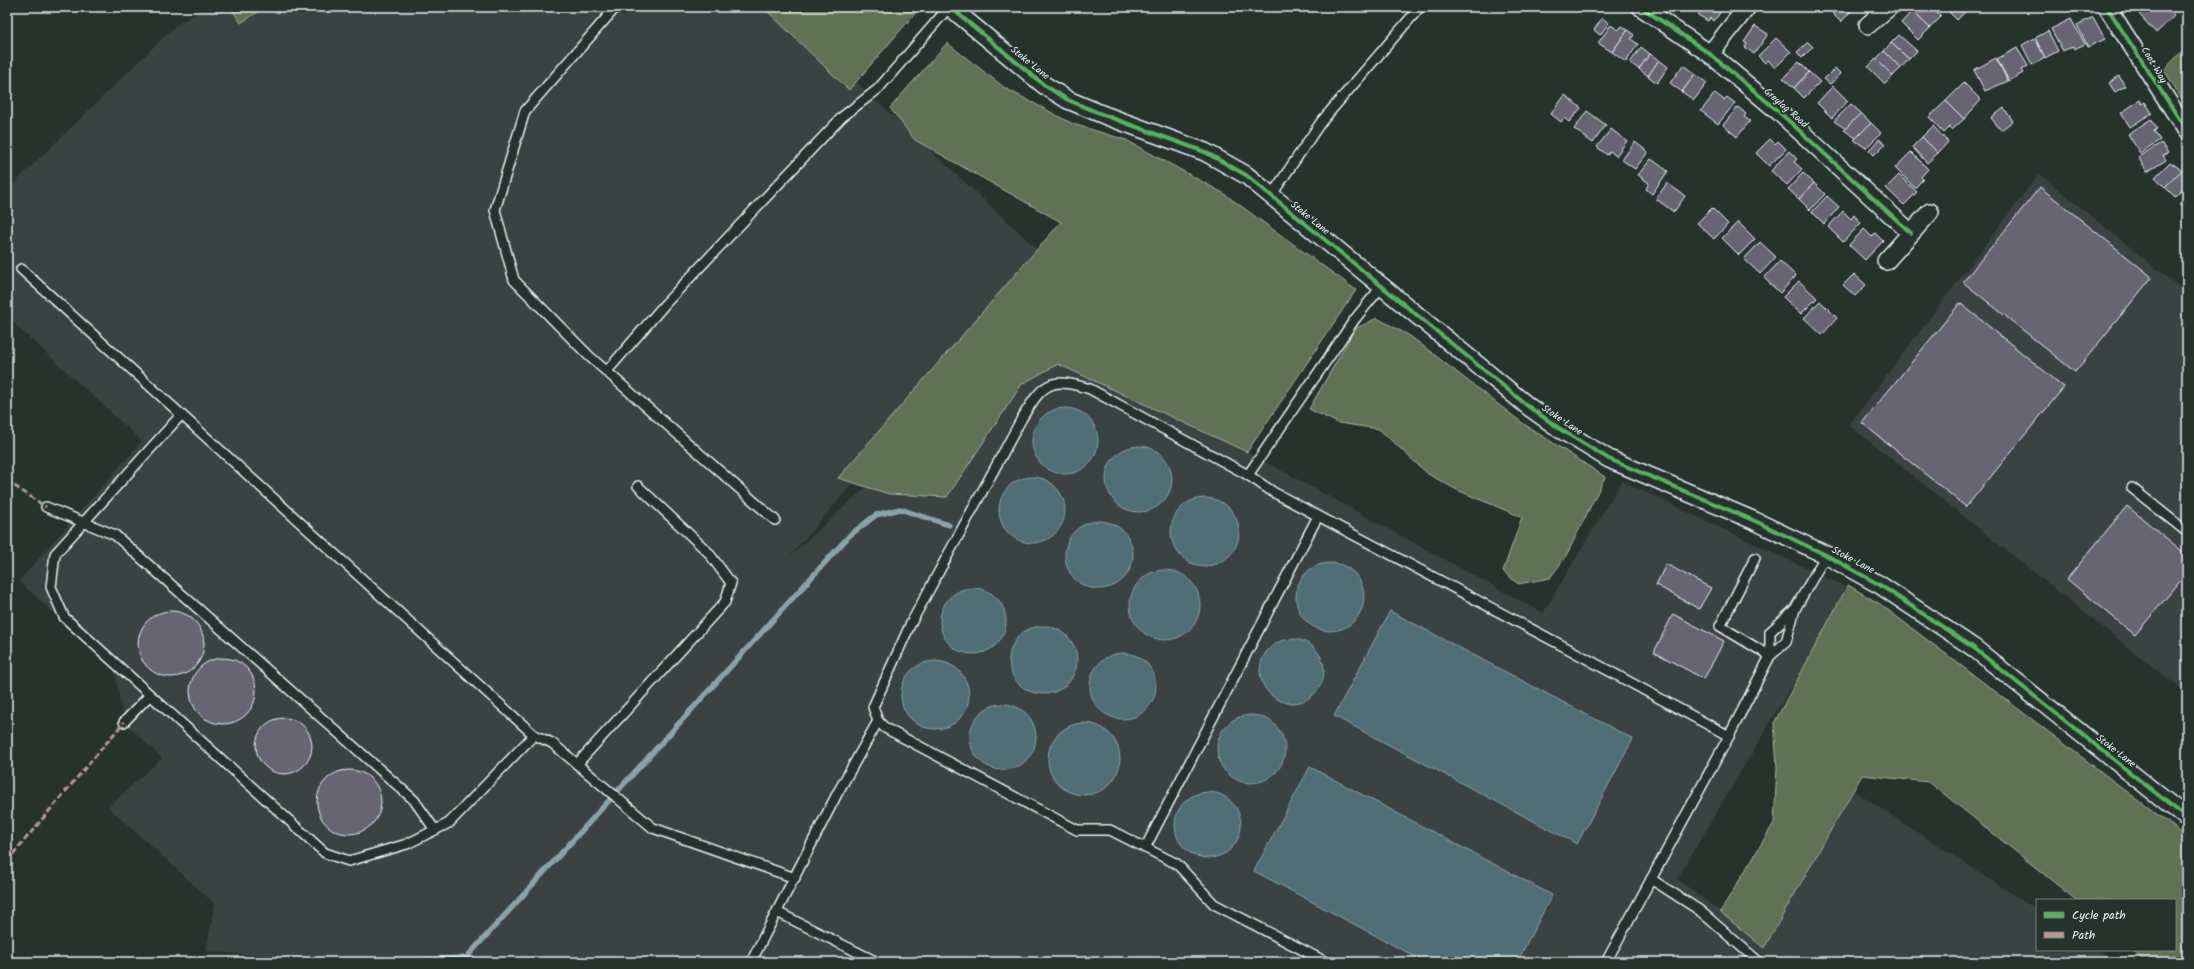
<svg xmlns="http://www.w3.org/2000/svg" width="2194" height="969" font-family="Kalam,sans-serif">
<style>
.built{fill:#3a4242}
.green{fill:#5e7255;stroke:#a3b2a6}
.water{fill:#4f6e75;stroke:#8ca2a9}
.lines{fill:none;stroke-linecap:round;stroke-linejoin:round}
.stream{stroke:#8ca2a9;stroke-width:5.5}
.building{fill:#676572;stroke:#e8f1f8}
.service-casing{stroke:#e8f1f8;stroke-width:12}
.minor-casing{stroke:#e8f1f8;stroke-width:20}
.service{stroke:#26332d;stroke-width:9}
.minor{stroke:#26332d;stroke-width:17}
.quiet{stroke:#b69a8f;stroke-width:3;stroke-dasharray:6 3;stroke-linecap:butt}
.cycleway-casing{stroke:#26332d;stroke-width:6}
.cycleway{stroke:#56b35d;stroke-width:4}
.labels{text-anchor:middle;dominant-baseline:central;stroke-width:4;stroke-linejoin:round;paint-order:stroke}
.street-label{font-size:10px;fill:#e8f1f8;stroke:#26332d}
</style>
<rect width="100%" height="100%" fill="#26332d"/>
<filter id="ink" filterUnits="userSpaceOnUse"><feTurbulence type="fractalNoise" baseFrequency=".025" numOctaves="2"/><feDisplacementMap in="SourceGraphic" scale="8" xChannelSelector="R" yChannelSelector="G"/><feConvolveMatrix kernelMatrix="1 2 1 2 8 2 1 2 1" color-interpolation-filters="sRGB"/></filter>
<g filter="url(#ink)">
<g class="built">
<polygon points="205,7 775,7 1048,259 788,558 1021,346 1247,452 1543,613 1622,481 1846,587 1819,640 1677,879 1765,945 1854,791 2037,910 2037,950 2098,950 2116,962 324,962 206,951 215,904 108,807 162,758 124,722 114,669 19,581 142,441 7,317 7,190 175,26"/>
<polygon points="2039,174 2187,293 2187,694 1849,425"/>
</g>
<g class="green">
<polygon points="230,7 265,7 241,23"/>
<polygon points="763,7 916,7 918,10 849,90"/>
<polygon points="947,43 1005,88 1073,124 1126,140 1223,193 1356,290 1247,452 1058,364 1022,384 947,497 889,494 838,478 1061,222 915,140 890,108"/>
<polygon points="2187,46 2187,107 2164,70"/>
<polygon points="1377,318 1410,336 1521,422 1605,477 1566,556 1550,578 1518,584 1503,571 1522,517 1457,490 1428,474 1379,429 1338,423 1309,409 1355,329"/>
<polygon points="1848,585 1880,604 2187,837 2187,962 2145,962 2132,950 2175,950 2175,900 2076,900 1929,782 1862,775 1764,948 1720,912 1774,823 1777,767 1774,723"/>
</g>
<g class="water">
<circle cx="1065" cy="441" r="33"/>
<circle cx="1139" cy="479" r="33"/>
<circle cx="1032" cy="510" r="33"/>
<circle cx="1205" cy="532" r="34"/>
<circle cx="1099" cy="555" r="34"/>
<circle cx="1330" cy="597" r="34"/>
<circle cx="1165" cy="605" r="35"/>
<circle cx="973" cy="621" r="33"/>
<polygon points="1390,611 1633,739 1577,844 1334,716"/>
<circle cx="1043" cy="660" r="34"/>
<circle cx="1292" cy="671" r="32"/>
<circle cx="1123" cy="686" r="33"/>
<circle cx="935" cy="695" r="34"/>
<circle cx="1003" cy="737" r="33"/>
<circle cx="1251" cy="749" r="34"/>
<circle cx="1084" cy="759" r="36"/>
<polygon points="1310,767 1552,895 1517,962 1425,962 1254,871"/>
<circle cx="1208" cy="825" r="33"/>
</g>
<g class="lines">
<g class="stream">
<polyline points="466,958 850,535 876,515 900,509 949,525"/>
<polyline points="377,962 466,958 474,962"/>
</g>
</g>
<g class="building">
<polygon points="1703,7 1724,7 1714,21 1710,18 1708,21 1698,15"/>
<polygon points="1835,7 1855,7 1841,22 1830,11"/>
<polygon points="1916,7 1931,7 1941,17 1930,28 1912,11"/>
<polygon points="1944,7 1960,7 1965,12 1957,20"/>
<polygon points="2147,7 2167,7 2174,16 2156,33 2139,14"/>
<polygon points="2172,7 2183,7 2177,12"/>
<polygon points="1912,11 1930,28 1918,40 1901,23"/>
<polygon points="2093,17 2105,39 2088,47 2077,25"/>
<polygon points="1602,18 1609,23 1600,35 1594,30"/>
<polygon points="2071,19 2085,44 2074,49 2073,46 2063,51 2051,29"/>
<polygon points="1611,25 1618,30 1622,26 1628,30 1612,52 1598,43"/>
<polygon points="1755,26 1768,34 1754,54 1745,47 1747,44 1744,42"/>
<polygon points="1628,30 1634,35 1631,39 1638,44 1626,62 1612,52"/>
<polygon points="2048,31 2058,51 2045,58 2035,38"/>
<polygon points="1899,35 1917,51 1909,59 1891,43"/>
<polygon points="1776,38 1791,52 1775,68 1768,60 1765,63 1758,56"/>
<polygon points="2035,38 2045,58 2032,65 2022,45"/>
<polygon points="1808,42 1813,47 1802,58 1797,52"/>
<polygon points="1891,43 1909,59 1901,68 1884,51"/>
<polygon points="1641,47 1650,54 1639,69 1630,63"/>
<polygon points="2017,48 2028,66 2021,70 2023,73 2009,81 1997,59"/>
<polygon points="1884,51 1901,68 1893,76 1876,59"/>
<polygon points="1650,54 1659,60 1648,76 1639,69"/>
<polygon points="1996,58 2008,81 1985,91 1974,70"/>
<polygon points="1876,59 1893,76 1885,84 1868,67"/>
<polygon points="1659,60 1668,67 1657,83 1648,76"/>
<polygon points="1799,62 1809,72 1794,88 1783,78"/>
<polygon points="1683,65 1695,74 1682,92 1670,83"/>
<polygon points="1835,68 1841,74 1830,84 1824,79"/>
<polygon points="1809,72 1820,82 1804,98 1794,88"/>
<polygon points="1695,74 1707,83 1694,100 1682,92"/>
<polygon points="2119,76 2125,86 2115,92 2109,83"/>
<polygon points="1964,83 1981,100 1964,119 1946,101"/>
<polygon points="1833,86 1848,101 1832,118 1817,103"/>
<polygon points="1715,93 1724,100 1727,97 1735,103 1718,124 1701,111"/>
<polygon points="1565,95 1581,108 1569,122 1564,118 1561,122 1551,114"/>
<polygon points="2140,100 2142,104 2145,102 2152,113 2130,127 2121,113"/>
<polygon points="1946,101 1964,119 1952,130 1950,127 1944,133 1929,117"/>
<polygon points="1851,104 1861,113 1846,129 1834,121"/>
<polygon points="1738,107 1746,114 1744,117 1750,121 1737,137 1723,125"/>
<polygon points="2004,108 2013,121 2001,130 1991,118"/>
<polygon points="1587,111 1606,125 1593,143 1574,129"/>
<polygon points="1861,113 1871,123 1856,138 1844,130"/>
<polygon points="2151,119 2157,129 2154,131 2160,140 2140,153 2128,134"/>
<polygon points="1871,123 1881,133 1866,148 1854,140"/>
<polygon points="1933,126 1948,142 1938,153 1922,137"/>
<polygon points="1611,129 1627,141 1616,156 1610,151 1607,155 1597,147"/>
<polygon points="1922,137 1938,153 1927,163 1912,147"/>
<polygon points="1770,139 1775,144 1778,141 1786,149 1769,166 1756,153"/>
<polygon points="1879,139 1885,144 1874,155 1869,150"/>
<polygon points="1635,142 1648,152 1635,169 1622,160"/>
<polygon points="2161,143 2168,153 2163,156 2166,160 2147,172 2138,157"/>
<polygon points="1789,151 1797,159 1794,162 1802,169 1787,185 1771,171"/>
<polygon points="1911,152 1928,169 1921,177 1923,179 1915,188 1895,168"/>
<polygon points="1651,159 1668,171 1652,194 1646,189 1649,183 1638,175"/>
<polygon points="2170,162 2182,170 2165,187 2155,177"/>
<polygon points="2182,170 2187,175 2185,178 2187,185 2175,197 2165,187"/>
<polygon points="1803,173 1814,183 1799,199 1788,189"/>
<polygon points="1899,175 1917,192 1904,205 1886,188"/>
<polygon points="1667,183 1685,196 1674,212 1656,199"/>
<polygon points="1814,183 1825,194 1810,210 1799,199"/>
<polygon points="2040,187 2152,277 2075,372 1963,282"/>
<polygon points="2187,195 2187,209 2180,204"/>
<polygon points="1827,196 1839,207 1824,224 1812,212"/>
<polygon points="1712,208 1728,224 1714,239 1697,223"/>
<polygon points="1843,211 1851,219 1854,215 1861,223 1843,242 1828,227"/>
<polygon points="1738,222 1755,239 1739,255 1722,238"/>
<polygon points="1864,229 1872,237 1875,233 1883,241 1865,260 1849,245"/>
<polygon points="1760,242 1776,257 1760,274 1744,259"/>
<polygon points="1780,261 1796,276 1780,293 1764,278"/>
<polygon points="1854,274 1866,285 1855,296 1843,285"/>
<polygon points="1799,281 1817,298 1801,314 1783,297"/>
<polygon points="1820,301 1837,318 1822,335 1804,318"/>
<polygon points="1960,303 2064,387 1966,507 1862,423"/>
<polygon points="2127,506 2187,555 2187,573 2135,635 2067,579"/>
<polygon points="1666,564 1711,588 1699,609 1656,585"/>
<circle cx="171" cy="644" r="33"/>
<polygon points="1673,614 1724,641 1704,679 1654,652"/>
<circle cx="223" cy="691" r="33"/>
<circle cx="284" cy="746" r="28"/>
<circle cx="349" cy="802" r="32"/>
</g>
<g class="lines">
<g class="service-casing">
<g id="service">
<polyline points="616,7 525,111 495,210 514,280 589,356 775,520"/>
<polyline points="1271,196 1321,122 1420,7"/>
<polyline points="21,269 534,735 552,743 653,828 795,878"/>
<polyline points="607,371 665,304 842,117 878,89 949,7"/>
<polyline points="181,415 55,554 51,587 64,617 325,853 349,861 407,844 449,823 534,735"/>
<polyline points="1248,475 1355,319 1381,287"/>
<polyline points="2132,488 2187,532"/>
<polyline points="46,507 115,535 414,800 435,830"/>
<polyline points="1755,558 1720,626 1770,656"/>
<polyline points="1770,656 1770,632 1795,609"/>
<polyline points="124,722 149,696"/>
<polyline points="577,764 725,602 731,583 708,552 638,486"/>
<polyline points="1145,848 1318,516"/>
<polyline points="1651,879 1699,910 1759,962"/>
<polyline points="777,912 877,962"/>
<polyline points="751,962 837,794 878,721"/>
<path d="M1326 962 1214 904 1177 864 1110 830H1077L885 728 878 721 873 707 910 625 1022 418C1043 384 1049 376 1090 389L1248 475 1273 492 1565 647 1729 736"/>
<polyline points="1606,962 1729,736 1770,656 1786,642 1795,609 1826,555"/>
</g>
</g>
<g class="minor-casing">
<g id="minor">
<polyline points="950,7 1044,85 1068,100 1104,115 1205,152 1246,175 1529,407 1563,431 1609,459 1755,521 1826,555 1880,585 1974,648 2187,818"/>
<polyline points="1641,7 1710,54 1778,111 1911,233"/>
<polyline points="2107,7 2187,131"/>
<polyline points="1868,25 1889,7"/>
<polyline points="1710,54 1747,7"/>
<polyline points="1886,261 1930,212"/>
</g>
</g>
<use href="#service" class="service"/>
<use href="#minor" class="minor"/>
<g class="quiet">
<polyline points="7,481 46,507"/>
<polyline points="7,861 124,722"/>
</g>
<g class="cycleway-casing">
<g id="cycleway">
<polyline points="950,7 1044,85 1068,100 1104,115 1205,152 1246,175 1529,407 1563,431 1609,459 1755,521 1826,555 1880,585 1974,648 2187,818"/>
<polyline points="1641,7 1710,54 1778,111 1911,233"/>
<polyline points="2107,7 2187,131"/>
</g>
</g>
<use href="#cycleway" class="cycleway"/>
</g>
</g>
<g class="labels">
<g class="street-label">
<text transform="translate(1030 63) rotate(39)">Stoke Lane</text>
<text transform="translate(2154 65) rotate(59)">Coot Way</text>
<text transform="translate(1786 108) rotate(41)">Greylag Road</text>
<text transform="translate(1310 218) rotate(39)">Stoke Lane</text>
<text transform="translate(1562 420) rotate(34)">Stoke Lane</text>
<text transform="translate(1853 560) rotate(28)">Stoke Lane</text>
<text transform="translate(2116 751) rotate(38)">Stoke Lane</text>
</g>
</g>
<rect width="2194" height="969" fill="none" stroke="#26332d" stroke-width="24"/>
<rect x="12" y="12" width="2170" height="945" fill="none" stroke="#e8f1f8" stroke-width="1.5" filter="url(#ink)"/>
<rect x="2036" y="899" width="140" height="52" fill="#26332d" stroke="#747f7e"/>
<rect x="2044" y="912" width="20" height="6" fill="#56b35d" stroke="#747f7e"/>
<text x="2072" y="919" font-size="12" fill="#e8f1f8">Cycle path</text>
<rect x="2044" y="932" width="20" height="6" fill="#b69a8f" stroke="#747f7e"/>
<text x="2072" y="939" font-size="12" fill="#e8f1f8">Path</text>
</svg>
